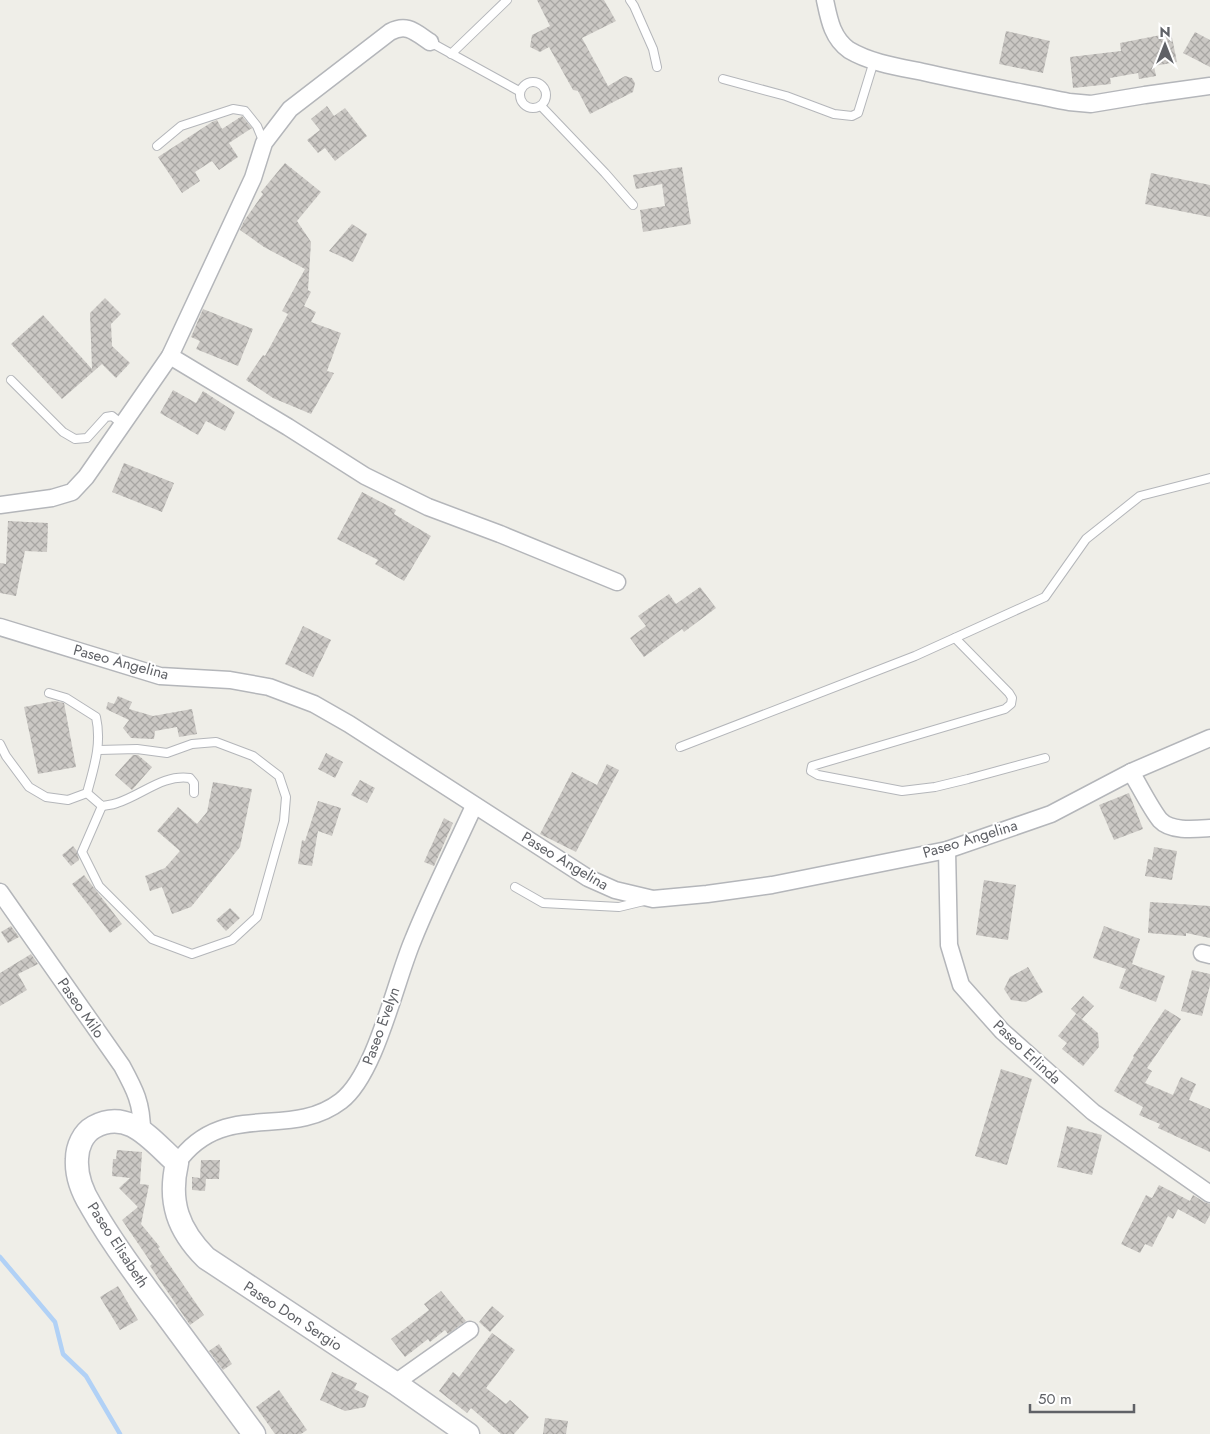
<svg xmlns="http://www.w3.org/2000/svg" width="1210" height="1434" font-family="Jost,sans-serif">
<style>
.lines{fill:none;stroke-linecap:round;stroke-linejoin:round}
.stream{stroke:#b1d1f6;stroke-width:4.5}
.building{fill:url(#building-cross-hatch)}
.lane-casing{stroke:#b4b6ba;stroke-width:10}
.street-casing{stroke:#b4b6ba;stroke-width:19}
.secondary-casing{stroke:#b6b8bd;stroke-width:25}
.lane{stroke:#fff;stroke-width:8}
.street{stroke:#fff;stroke-width:16}
.secondary{stroke:#fff;stroke-width:22}
.labels{text-anchor:middle;dominant-baseline:central;stroke-width:4;stroke-linejoin:round;paint-order:stroke}
.street-label{font-size:15px;fill:#5f6166;stroke:#fff}
</style>
<defs>
<pattern id="building-cross-hatch" width="8" height="8" patternUnits="userSpaceOnUse" patternTransform="scale(1.25)"><rect width="8" height="8" fill="#cbc8c4"/><path d="M0 0l8 8M0 8l8-8" fill="none" stroke="#a8a6a3"/></pattern>
</defs>
<rect width="100%" height="100%" fill="#efeee8"/>
<g class="lines">
<polyline class="stream" points="0,1257 55,1322 63,1354 86,1376 120,1434"/>
</g>
<g class="building">
<polygon points="537,0 604,0 616,21 582,38 608,86 625,76 632,78 635,83 633,92 590,114 578,91 573,90 549,47 540,52 530,47 532,35 550,26"/>
<polygon points="1006,31 1050,41 1043,73 999,64"/>
<polygon points="1195,32 1210,40 1210,67 1183,53"/>
<polygon points="1171,33 1177,62 1154,66 1156,76 1139,79 1138,73 1110,78 1111,84 1073,88 1070,57 1121,51 1120,43"/>
<polygon points="327,106 334,116 345,108 367,136 335,161 325,148 318,153 307,140 320,130 311,119"/>
<polygon points="242,116 252,128 229,143 238,157 219,170 212,161 195,172 200,181 182,193 158,157 212,122 217,120 222,129"/>
<polygon points="285,163 321,192 297,221 311,242 308,290 311,292 304,306 316,312 311,322 341,333 327,371 334,373 311,414 273,398 246,380 263,355 265,356 288,314 282,311 305,269 264,247 240,230 244,221 263,194 261,192"/>
<polygon points="682,167 691,224 643,232 640,210 665,206 662,184 636,189 633,175"/>
<polygon points="1151,173 1210,185 1210,217 1145,204"/>
<polygon points="352,224 367,234 353,262 329,251"/>
<polygon points="105,298 121,314 111,324 112,346 130,363 116,378 102,364 62,399 11,344 43,315 92,369 90,313"/>
<polygon points="203,309 253,329 238,366 196,349 200,341 191,337"/>
<polygon points="173,390 196,403 203,391 235,412 225,431 206,421 198,435 160,413"/>
<polygon points="124,463 174,483 162,512 112,492"/>
<polygon points="362,492 396,510 394,514 431,536 404,581 375,564 378,560 337,539"/>
<polygon points="8,521 48,523 47,552 25,551 16,596 0,593 0,563 6,564"/>
<polygon points="700,587 716,608 684,632 682,629 644,657 630,638 646,626 638,616 669,594 676,604"/>
<polygon points="303,626 331,640 313,677 285,664"/>
<polygon points="118,696 132,702 129,709 153,716 192,709 197,734 179,737 177,727 155,731 154,739 131,738 123,728 129,720 106,709 108,702 114,704"/>
<polygon points="55,701 64,703 76,767 38,774 24,707"/>
<polygon points="326,753 343,762 335,778 318,769"/>
<polygon points="133,755 138,755 152,767 132,790 115,775"/>
<polygon points="607,764 619,770 576,852 540,834 572,772 597,785"/>
<polygon points="360,780 375,788 367,803 351,795"/>
<polygon points="213,782 252,789 240,847 191,907 172,914 162,887 150,891 145,876 165,868 180,851 157,831 178,807 197,824 207,812"/>
<polygon points="1129,793 1143,829 1114,840 1099,805"/>
<polygon points="318,801 341,808 332,836 318,831 312,866 298,864 302,840 305,841"/>
<polygon points="444,818 453,823 434,866 424,862"/>
<polygon points="73,846 77,851 79,860 71,866 62,855"/>
<polygon points="1154,847 1177,851 1172,880 1145,876 1148,859 1152,860"/>
<polygon points="84,875 122,924 110,933 72,884"/>
<polygon points="984,880 1016,885 1008,940 976,935"/>
<polygon points="1150,902 1210,906 1210,938 1186,933 1186,936 1148,933"/>
<polygon points="230,908 240,918 226,931 216,920"/>
<polygon points="11,926 19,937 8,943 1,932"/>
<polygon points="1104,926 1140,939 1132,964 1165,976 1156,1002 1119,988 1126,969 1093,958"/>
<polygon points="31,954 38,964 18,974 27,990 0,1006 0,973"/>
<polygon points="1028,967 1043,992 1026,1002 1011,1000 1004,989 1010,977"/>
<polygon points="1192,970 1210,974 1210,985 1202,1016 1181,1011"/>
<polygon points="1083,996 1094,1006 1082,1019 1071,1009"/>
<polygon points="1165,1009 1181,1019 1147,1068 1152,1071 1145,1083 1173,1095 1181,1077 1196,1084 1189,1100 1210,1109 1210,1152 1158,1128 1160,1124 1139,1115 1143,1107 1114,1091 1134,1057 1133,1056"/>
<polygon points="1076,1014 1098,1033 1099,1047 1083,1066 1062,1049 1067,1043 1058,1036"/>
<polygon points="1001,1069 1032,1079 1007,1165 975,1156"/>
<polygon points="1067,1126 1102,1135 1092,1175 1057,1167"/>
<polygon points="117,1150 142,1152 140,1184 149,1185 141,1224 160,1247 158,1248 204,1315 190,1325 150,1266 152,1264 122,1220 138,1207 119,1188 130,1178 112,1176 113,1159 116,1159"/>
<polygon points="201,1160 220,1160 219,1179 206,1179 205,1191 192,1190 192,1177 200,1178"/>
<polygon points="1159,1185 1190,1201 1193,1195 1204,1202 1210,1204 1210,1215 1205,1224 1178,1209 1173,1219 1168,1216 1152,1247 1145,1244 1140,1253 1121,1244 1146,1195 1152,1198"/>
<polygon points="118,1286 138,1320 120,1330 100,1297"/>
<polygon points="441,1291 466,1321 448,1334 445,1330 430,1342 428,1339 405,1357 391,1339 429,1310 424,1304"/>
<polygon points="492,1306 504,1316 490,1332 479,1322"/>
<polygon points="492,1333 515,1350 486,1388 506,1404 510,1400 529,1417 514,1434 501,1434 471,1408 467,1413 439,1391 453,1372 459,1377"/>
<polygon points="219,1344 232,1364 223,1370 209,1351"/>
<polygon points="332,1372 357,1383 354,1389 369,1396 365,1407 345,1411 320,1400"/>
<polygon points="279,1390 307,1430 301,1434 275,1434 256,1407"/>
<polygon points="545,1418 568,1421 566,1434 543,1434"/>
</g>
<g class="lines">
<g class="lane-casing">
<g id="lane">
<polyline points="630,0 634,6 653,49 657,67"/>
<polyline points="430,42 519,91"/>
<polyline points="451,54 507,0"/>
<polyline points="723,79 786,96 834,114 852,116 858,113 874,61"/>
<circle cx="533" cy="95" r="13"/>
<polyline points="541,106 605,173 633,205"/>
<polyline points="157,146 181,126 233,109 245,111 257,126 264,143"/>
<polyline points="11,380 63,432 75,439 87,438 106,417 112,416 122,424"/>
<polyline points="955,638 1009,693 1012,698 1011,704 1005,709 812,766 811,771 818,775 902,791 935,787 968,779 1045,758"/>
<path d="M0 744 6 756 29 787 46 797 68 800 87 793C94 767 102 744 96 717L66 698 49 693"/>
<polyline points="680,747 915,656 1045,597 1086,539 1140,496 1210,478"/>
<polyline points="99,750 137,749 167,753 192,744 216,742 253,756 279,776 286,797 284,821 257,917 232,940 192,954 152,939 99,886 82,852 102,806"/>
<path d="M87 793 102 806C107 805 112 805 117 803 142 795 163 774 190 778L194 783V793"/>
<polyline points="515,887 543,903 619,907 644,901"/>
</g>
</g>
<g class="street-casing">
<g id="street">
<path d="M825 0C829 19 832 38 849 50 871 63 898 67 923 72 971 83 1020 92 1069 102L1091 104 1145 95 1210 86"/>
<polyline points="170,356 288,427 365,476 428,507 500,534 617,582"/>
<path d="M0 505 52 498 72 492 86 477 170 356 253 178 264 143 290 109 390 32C407 23 415 32 430 42"/>
<polyline points="0,627 160,676 230,680 269,687 314,704 349,724 588,878 615,890 653,899 707,894 772,885 947,850 1051,814 1131,772 1210,738"/>
<path d="M1131 772C1139 785 1151 809 1160 820 1171 832 1196 829 1210 828"/>
<polyline points="947,850 949,945 961,985 1002,1031 1093,1112 1210,1194"/>
<path d="M0 892 122 1066C135 1090 142 1103 142 1132"/>
<polyline points="1202,953 1210,955"/>
<path d="M177 1163C223 1098 289 1141 341 1101 376 1074 395 982 413 940 431 895 454 850 474 806"/>
<polyline points="395,1383 470,1330"/>
</g>
</g>
<g class="secondary-casing">
<path id="secondary" d="M254 1434C224 1393 194 1353 164 1312 138 1278 112 1243 91 1206 83 1193 76 1175 77 1159 77 1147 83 1133 94 1127 129 1108 152 1141 177 1163 168 1202 178 1230 206 1258L395 1383 468 1434"/>
</g>
<use href="#lane" class="lane"/>
<use href="#street" class="street"/>
<use href="#secondary" class="secondary"/>
</g>
<g class="labels">
<g class="street-label">
<text transform="translate(121 662) rotate(15)">Paseo Angelina</text>
<text transform="translate(970 839) rotate(-17)">Paseo Angelina</text>
<text transform="translate(565 861) rotate(31)">Paseo Angelina</text>
<text transform="translate(81 1008) rotate(55)">Paseo Milo</text>
<text transform="translate(381 1026) rotate(-70)">Paseo Evelyn</text>
<text transform="translate(1027 1052) rotate(43)">Paseo Erlinda</text>
<text transform="translate(118 1245) rotate(57)">Paseo Elisabeth</text>
<text transform="translate(293 1316) rotate(33)">Paseo Don Sergio</text>
</g>
</g>
<g transform="translate(1165 45)" stroke="#ffffff" stroke-width="4" paint-order="stroke">
<path d="M0-4L9 19L0 12L-9 19Z" fill="#5f6166"/>
<text y="-8" font-size="14" font-weight="bold" text-anchor="middle" fill="#5f6166">N</text>
</g>
<path d="M1030 1404v8h104v-8" fill="none" stroke="#5f6166" stroke-width="2.5"/>
<text x="1038" y="1404" font-size="15" fill="#5f6166" stroke="#ffffff" stroke-width="4" paint-order="stroke">50 m</text>
</svg>
